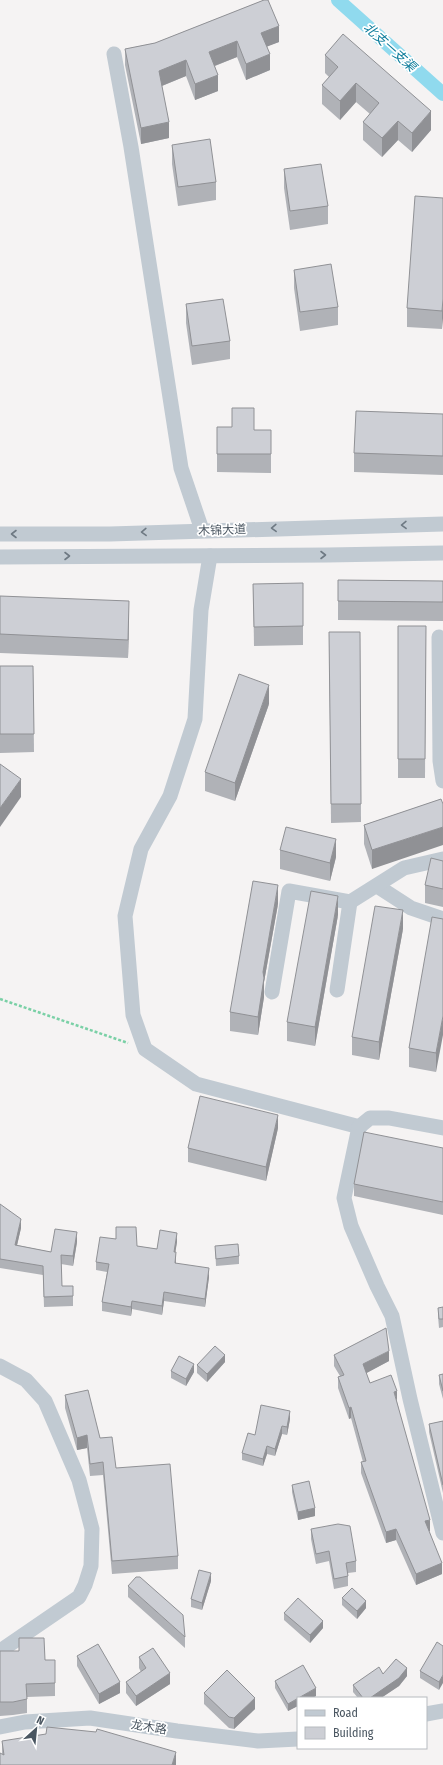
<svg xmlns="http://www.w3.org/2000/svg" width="443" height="1765" font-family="'Fira Sans Condensed','Noto Sans SC',sans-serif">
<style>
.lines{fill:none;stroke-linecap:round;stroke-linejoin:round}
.canal{stroke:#90daee;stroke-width:14}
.path{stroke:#7ad0a6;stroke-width:2.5;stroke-dasharray:3 2;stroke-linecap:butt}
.minor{stroke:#c1cad2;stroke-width:15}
.wall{fill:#b0b2b7}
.shaded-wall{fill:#909195}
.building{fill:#cdcfd5;stroke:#909195}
.oneway{stroke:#6e7983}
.labels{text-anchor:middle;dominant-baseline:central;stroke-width:3.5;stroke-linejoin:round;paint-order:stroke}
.street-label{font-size:12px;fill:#4a5661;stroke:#fff}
.water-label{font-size:13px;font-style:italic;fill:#0c7c9b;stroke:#fff}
</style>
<rect width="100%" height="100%" fill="#f5f3f3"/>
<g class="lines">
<polyline class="canal" points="338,0 443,94"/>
<polyline class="path" points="0,999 128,1043"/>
<g class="minor">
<polyline points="114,54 131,147 181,468 202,530"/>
<polyline points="0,534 110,534 443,524"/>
<polyline points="210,556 201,610 195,719 170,796 141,849 125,916 133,1015 145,1049 196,1084 360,1127"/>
<polyline points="0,557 327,555 443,553"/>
<polyline points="439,637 440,761 443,781"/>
<polyline points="377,886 411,908 443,919"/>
<polyline points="337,990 350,902"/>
<polyline points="272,992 289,891 350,902 404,868 443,859"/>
<polyline points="443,1128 389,1118 370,1118 359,1127 344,1198 351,1226 377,1286 392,1316 410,1399 443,1533"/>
<polyline points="0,1366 26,1380 45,1401 79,1480 92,1529 91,1566 85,1585 79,1597 0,1651"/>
<polyline points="426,1714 443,1711"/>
<polyline points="0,1727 25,1722 90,1718 177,1731 258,1741 298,1739"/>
</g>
</g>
<g class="wall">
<polygon points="264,0 279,42 267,46 270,70 246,80 237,57 215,66 218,91 195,100 186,76 162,86 169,138 141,144 125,65 125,49 155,43"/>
<polygon points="325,55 431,130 412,152 398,140 382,157 363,140 363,122 370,114 356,102 340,120 322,104 322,85 329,77 325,73"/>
<polygon points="172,145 216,182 216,200 178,206 172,164"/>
<polygon points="284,169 328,206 328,224 290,230 284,188"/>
<polygon points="443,198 442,329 407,327 407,308"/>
<polygon points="294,270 338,307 338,325 300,331 294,288"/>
<polygon points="186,304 230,341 230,359 192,365 186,323"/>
<polygon points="443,414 443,475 354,472 354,453"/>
<polygon points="217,427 254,430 271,430 271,473 217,472"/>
<polygon points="338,580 443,581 443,621 338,620"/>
<polygon points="253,584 303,626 303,645 254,646"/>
<polygon points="0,596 129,620 128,658 0,653"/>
<polygon points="398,626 426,626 425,778 398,778"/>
<polygon points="329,632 360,632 361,822 331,823"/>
<polygon points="0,666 33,666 34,752 0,753"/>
<polygon points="269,704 235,801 205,791 205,772"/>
<polygon points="441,799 372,869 364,844 364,825"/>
<polygon points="280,850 336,857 330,881 280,869"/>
<polygon points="443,861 443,907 425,903 425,885"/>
<polygon points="278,904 264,982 264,997 258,1035 230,1031 230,1012"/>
<polygon points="338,915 315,1046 287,1041 287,1022"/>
<polygon points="443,919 436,1072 409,1067 409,1048"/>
<polygon points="403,929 379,1060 352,1055 352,1037"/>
<polygon points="278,1128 266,1181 188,1162 188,1148"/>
<polygon points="443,1148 443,1215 354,1196 354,1184"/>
<polygon points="0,1204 21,1228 17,1245 51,1252 77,1242 73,1266 61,1264 62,1286 73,1286 73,1306 44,1307 43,1275 0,1268"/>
<polygon points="116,1227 137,1246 157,1249 177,1242 175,1252 176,1263 209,1277 205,1307 164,1301 162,1315 132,1309 131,1316 102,1311 102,1302 107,1272 96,1270 96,1262 116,1239"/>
<polygon points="215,1246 239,1256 239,1264 216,1266"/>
<polygon points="443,1307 443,1327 439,1328 438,1316 438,1308"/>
<polygon points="334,1355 389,1361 366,1373 370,1383 397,1402 430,1531 429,1531 442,1574 416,1585 396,1540 386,1543 361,1473 361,1462 363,1462 351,1418 349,1419 338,1388 338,1377 340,1376 334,1366"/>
<polygon points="225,1362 207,1382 197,1373 197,1365"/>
<polygon points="171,1371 194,1372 186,1386 171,1378"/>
<polygon points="443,1374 443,1399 439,1384 439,1375"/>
<polygon points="65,1395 100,1438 116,1468 178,1556 178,1569 112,1574 103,1475 90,1476 87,1448 77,1450 65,1408"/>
<polygon points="290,1419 287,1435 282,1434 275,1456 267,1454 263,1466 242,1460 242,1453 255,1435"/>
<polygon points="443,1421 443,1493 429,1432 429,1424"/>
<polygon points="292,1485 315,1516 298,1520 292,1492"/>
<polygon points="311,1529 356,1561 356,1572 348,1573 348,1586 334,1589 329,1561 316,1564 311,1539"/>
<polygon points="211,1581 202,1610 191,1607 191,1599"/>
<polygon points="128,1586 185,1637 185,1648 128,1597"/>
<polygon points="342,1598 366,1608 357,1619 342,1605"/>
<polygon points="284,1613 323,1628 310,1643 284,1620"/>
<polygon points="19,1638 45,1660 55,1683 55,1696 27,1697 27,1713 13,1715 0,1716 0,1651 19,1651"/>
<polygon points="443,1646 439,1690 420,1678 420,1671"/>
<polygon points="77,1656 120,1693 99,1704 77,1666"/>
<polygon points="139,1657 170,1684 136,1706 126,1693 126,1682 141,1672 139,1668"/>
<polygon points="383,1674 407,1676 399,1686 381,1698 358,1698 353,1692 353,1685"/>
<polygon points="275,1681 316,1696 288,1711 275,1688"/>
<polygon points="204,1693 255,1709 234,1729 229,1728 204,1704"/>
<polygon points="2,1741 176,1765 0,1765 2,1754"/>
</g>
<g class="shaded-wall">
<polygon points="279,26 279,42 261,49 261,33"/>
<polygon points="237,41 237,57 209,68 209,52"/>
<polygon points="270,54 270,70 246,80 246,64"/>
<polygon points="186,60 186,76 159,87 159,71"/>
<polygon points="218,75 218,91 195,100 195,84"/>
<polygon points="356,83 356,102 340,120 340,101"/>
<polygon points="431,111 431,130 412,152 412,133"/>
<polygon points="398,121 398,140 382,157 382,138"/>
<polygon points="169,122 169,138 141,144 141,128"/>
<polygon points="443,299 443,318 442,329 442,311"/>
<polygon points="129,601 129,620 128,658 128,640"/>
<polygon points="269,685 269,704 235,801 235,783"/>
<polygon points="21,779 21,797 0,827 0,808"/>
<polygon points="443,827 443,845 372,869 372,850"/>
<polygon points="336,839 336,857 330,881 330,863"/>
<polygon points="278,885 278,904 264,982 264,997 258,1035 258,1017 263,972"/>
<polygon points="338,896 338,915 315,1046 315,1027"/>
<polygon points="403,910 403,929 379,1060 379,1042"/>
<polygon points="443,1016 443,1035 436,1072 436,1053"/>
<polygon points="278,1115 278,1128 266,1181 266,1167"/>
<polygon points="21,1219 21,1228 15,1254 15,1245"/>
<polygon points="77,1232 77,1242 73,1266 73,1256"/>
<polygon points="177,1233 177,1242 174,1261 174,1252"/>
<polygon points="176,1252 176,1261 175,1272 175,1263"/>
<polygon points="209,1268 209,1277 205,1307 205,1299"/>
<polygon points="164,1292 164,1301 162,1315 162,1306"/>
<polygon points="132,1301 132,1309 131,1316 131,1307"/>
<polygon points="389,1351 389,1361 363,1375 363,1364"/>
<polygon points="225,1355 225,1362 207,1382 207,1374"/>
<polygon points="194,1364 194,1372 186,1386 186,1379"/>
<polygon points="397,1391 397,1402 394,1392"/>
<polygon points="351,1407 351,1418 349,1419 349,1408"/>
<polygon points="290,1411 290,1419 287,1435 287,1427"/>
<polygon points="282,1426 282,1434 275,1456 275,1449"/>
<polygon points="87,1435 87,1448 77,1450 77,1438"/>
<polygon points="267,1446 267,1454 263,1466 263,1459"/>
<polygon points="315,1508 315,1516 298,1520 298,1512"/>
<polygon points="430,1520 430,1531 425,1532 425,1521"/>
<polygon points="396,1529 396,1540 386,1543 386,1532"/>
<polygon points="442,1563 442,1574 416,1585 416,1574"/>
<polygon points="211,1573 211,1581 202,1610 202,1603"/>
<polygon points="366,1601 366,1608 357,1619 357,1611"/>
<polygon points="323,1621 323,1628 310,1643 310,1635"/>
<polygon points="407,1668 407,1676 399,1686 381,1698 370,1698"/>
<polygon points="170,1673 170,1684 136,1706 136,1696"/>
<polygon points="443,1675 443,1683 439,1690 439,1682"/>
<polygon points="120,1682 120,1693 99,1704 99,1694"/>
<polygon points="316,1688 316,1696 312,1698 299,1698"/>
<polygon points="255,1698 255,1709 234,1729 234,1718"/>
<polygon points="298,1699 298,1706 288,1711 288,1704"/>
<polygon points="176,1752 176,1765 172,1765"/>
</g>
<g class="building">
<polygon points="264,0 268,0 279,26 261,33 270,54 246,64 237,41 209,52 218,75 195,84 186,60 159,71 169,122 141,128 125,49 155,43"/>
<polygon points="343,34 431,111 412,133 398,121 382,138 363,122 379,103 356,83 340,101 322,85 338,67 325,55"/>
<polygon points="210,139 216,182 178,187 172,145"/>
<polygon points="321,164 328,206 290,211 284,169"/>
<polygon points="415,196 443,198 443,299 442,311 407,308"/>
<polygon points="331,264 338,307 300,312 294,270"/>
<polygon points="223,299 230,341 192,346 186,304"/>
<polygon points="232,408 254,408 254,430 271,430 271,454 217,454 217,427 232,427"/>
<polygon points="356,411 443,414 443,456 354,453"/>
<polygon points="338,580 443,581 443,602 338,601"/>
<polygon points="303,583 303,626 254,627 253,584"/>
<polygon points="0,596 129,601 128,640 0,634"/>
<polygon points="398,626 426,626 425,759 398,759"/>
<polygon points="329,632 360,632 361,804 331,804"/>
<polygon points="0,666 33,666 34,734 0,734"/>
<polygon points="239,674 269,685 235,783 205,772"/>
<polygon points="0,764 21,779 0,808"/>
<polygon points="441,799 443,804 443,827 372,850 364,825"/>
<polygon points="286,827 336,839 330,863 280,850"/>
<polygon points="431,858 443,861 443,889 425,885"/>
<polygon points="253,881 278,885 263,972 264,978 258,1017 230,1012"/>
<polygon points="311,891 338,896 315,1027 287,1022"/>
<polygon points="375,906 403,910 379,1042 352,1037"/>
<polygon points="432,917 443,919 443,1016 436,1053 409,1048"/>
<polygon points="200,1096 278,1115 266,1167 188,1148"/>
<polygon points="364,1132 443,1148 443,1202 354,1184"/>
<polygon points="0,1204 21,1219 15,1245 51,1252 55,1229 77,1232 73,1256 61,1255 62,1286 73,1286 73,1296 44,1297 43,1266 0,1259"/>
<polygon points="116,1227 136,1227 137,1246 157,1249 160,1230 177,1233 174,1252 176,1252 175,1263 209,1268 205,1299 164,1292 162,1306 132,1301 131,1307 102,1302 109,1264 96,1262 100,1237 116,1239"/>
<polygon points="238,1244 239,1256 216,1259 215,1246"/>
<polygon points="443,1307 443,1319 439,1319 438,1308"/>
<polygon points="386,1328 389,1351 363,1364 370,1383 391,1375 397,1391 394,1392 430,1520 425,1521 442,1563 416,1574 396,1529 386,1532 361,1462 366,1461 351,1407 349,1408 338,1377 344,1375 334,1355"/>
<polygon points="215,1346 225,1355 207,1374 197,1365"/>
<polygon points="179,1356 194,1364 186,1379 171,1371"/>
<polygon points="443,1374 443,1391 439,1375"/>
<polygon points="88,1390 100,1438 112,1437 116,1468 170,1464 178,1556 112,1561 103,1462 90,1464 87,1435 77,1438 65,1395"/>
<polygon points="261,1405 290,1411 287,1427 282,1426 275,1449 267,1446 263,1459 242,1453 248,1433 255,1435"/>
<polygon points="443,1421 443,1485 429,1424"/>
<polygon points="309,1481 315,1508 298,1512 292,1485"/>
<polygon points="338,1524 350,1526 356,1561 346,1563 348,1576 334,1579 329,1551 316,1554 311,1529"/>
<polygon points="199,1570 211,1573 202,1603 191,1599"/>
<polygon points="136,1577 140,1577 183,1615 185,1637 128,1586"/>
<polygon points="352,1588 366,1601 357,1611 342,1598"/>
<polygon points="298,1598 323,1621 310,1635 284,1613"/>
<polygon points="19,1638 44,1638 45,1660 55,1660 55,1683 26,1684 27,1699 13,1702 0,1702 0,1651 19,1651"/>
<polygon points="437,1642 443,1646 443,1675 439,1682 420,1671"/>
<polygon points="98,1644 120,1682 99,1694 77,1656"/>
<polygon points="153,1648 170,1673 136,1696 126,1682 146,1668 139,1657"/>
<polygon points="396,1659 407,1668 399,1678 370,1698 363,1698 353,1685 379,1667 383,1674"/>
<polygon points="303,1665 316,1688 288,1704 275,1681"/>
<polygon points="227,1670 255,1698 234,1718 229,1717 204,1693"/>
<polygon points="47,1727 96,1732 97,1729 176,1752 172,1765 0,1765 0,1753 4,1755 2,1741 46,1734"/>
</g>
<defs><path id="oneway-chevron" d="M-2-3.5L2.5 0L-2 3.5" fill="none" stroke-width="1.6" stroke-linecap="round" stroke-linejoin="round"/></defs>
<g class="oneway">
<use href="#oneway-chevron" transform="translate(404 525) rotate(179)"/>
<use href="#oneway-chevron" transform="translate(274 528) rotate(178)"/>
<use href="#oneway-chevron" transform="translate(144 532) rotate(178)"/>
<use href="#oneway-chevron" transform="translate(14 534) rotate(180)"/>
<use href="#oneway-chevron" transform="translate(323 555)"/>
<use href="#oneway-chevron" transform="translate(67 556)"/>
</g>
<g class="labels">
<g class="street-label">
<text transform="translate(222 530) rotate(-2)">木锦大道</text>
<text transform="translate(149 1727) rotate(9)">龙木路</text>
</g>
<g class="water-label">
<text transform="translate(390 47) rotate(42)">北支一支渠</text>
</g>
</g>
<rect x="297" y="1697" width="130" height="52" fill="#ffffff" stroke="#b7bbc0"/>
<rect x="305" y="1710" width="20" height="6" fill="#c1cad2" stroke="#b7bbc0"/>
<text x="333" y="1717" font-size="12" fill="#4a5661">Road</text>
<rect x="305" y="1727" width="20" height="12" fill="#cdcfd5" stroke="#b7bbc0"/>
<text x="333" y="1737" font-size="12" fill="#4a5661">Building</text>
<g transform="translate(36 1729) rotate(27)" stroke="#ffffff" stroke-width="3" paint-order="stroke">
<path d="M0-3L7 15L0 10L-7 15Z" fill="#4a5661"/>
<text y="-6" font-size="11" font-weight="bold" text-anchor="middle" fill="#4a5661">N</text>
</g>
</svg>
